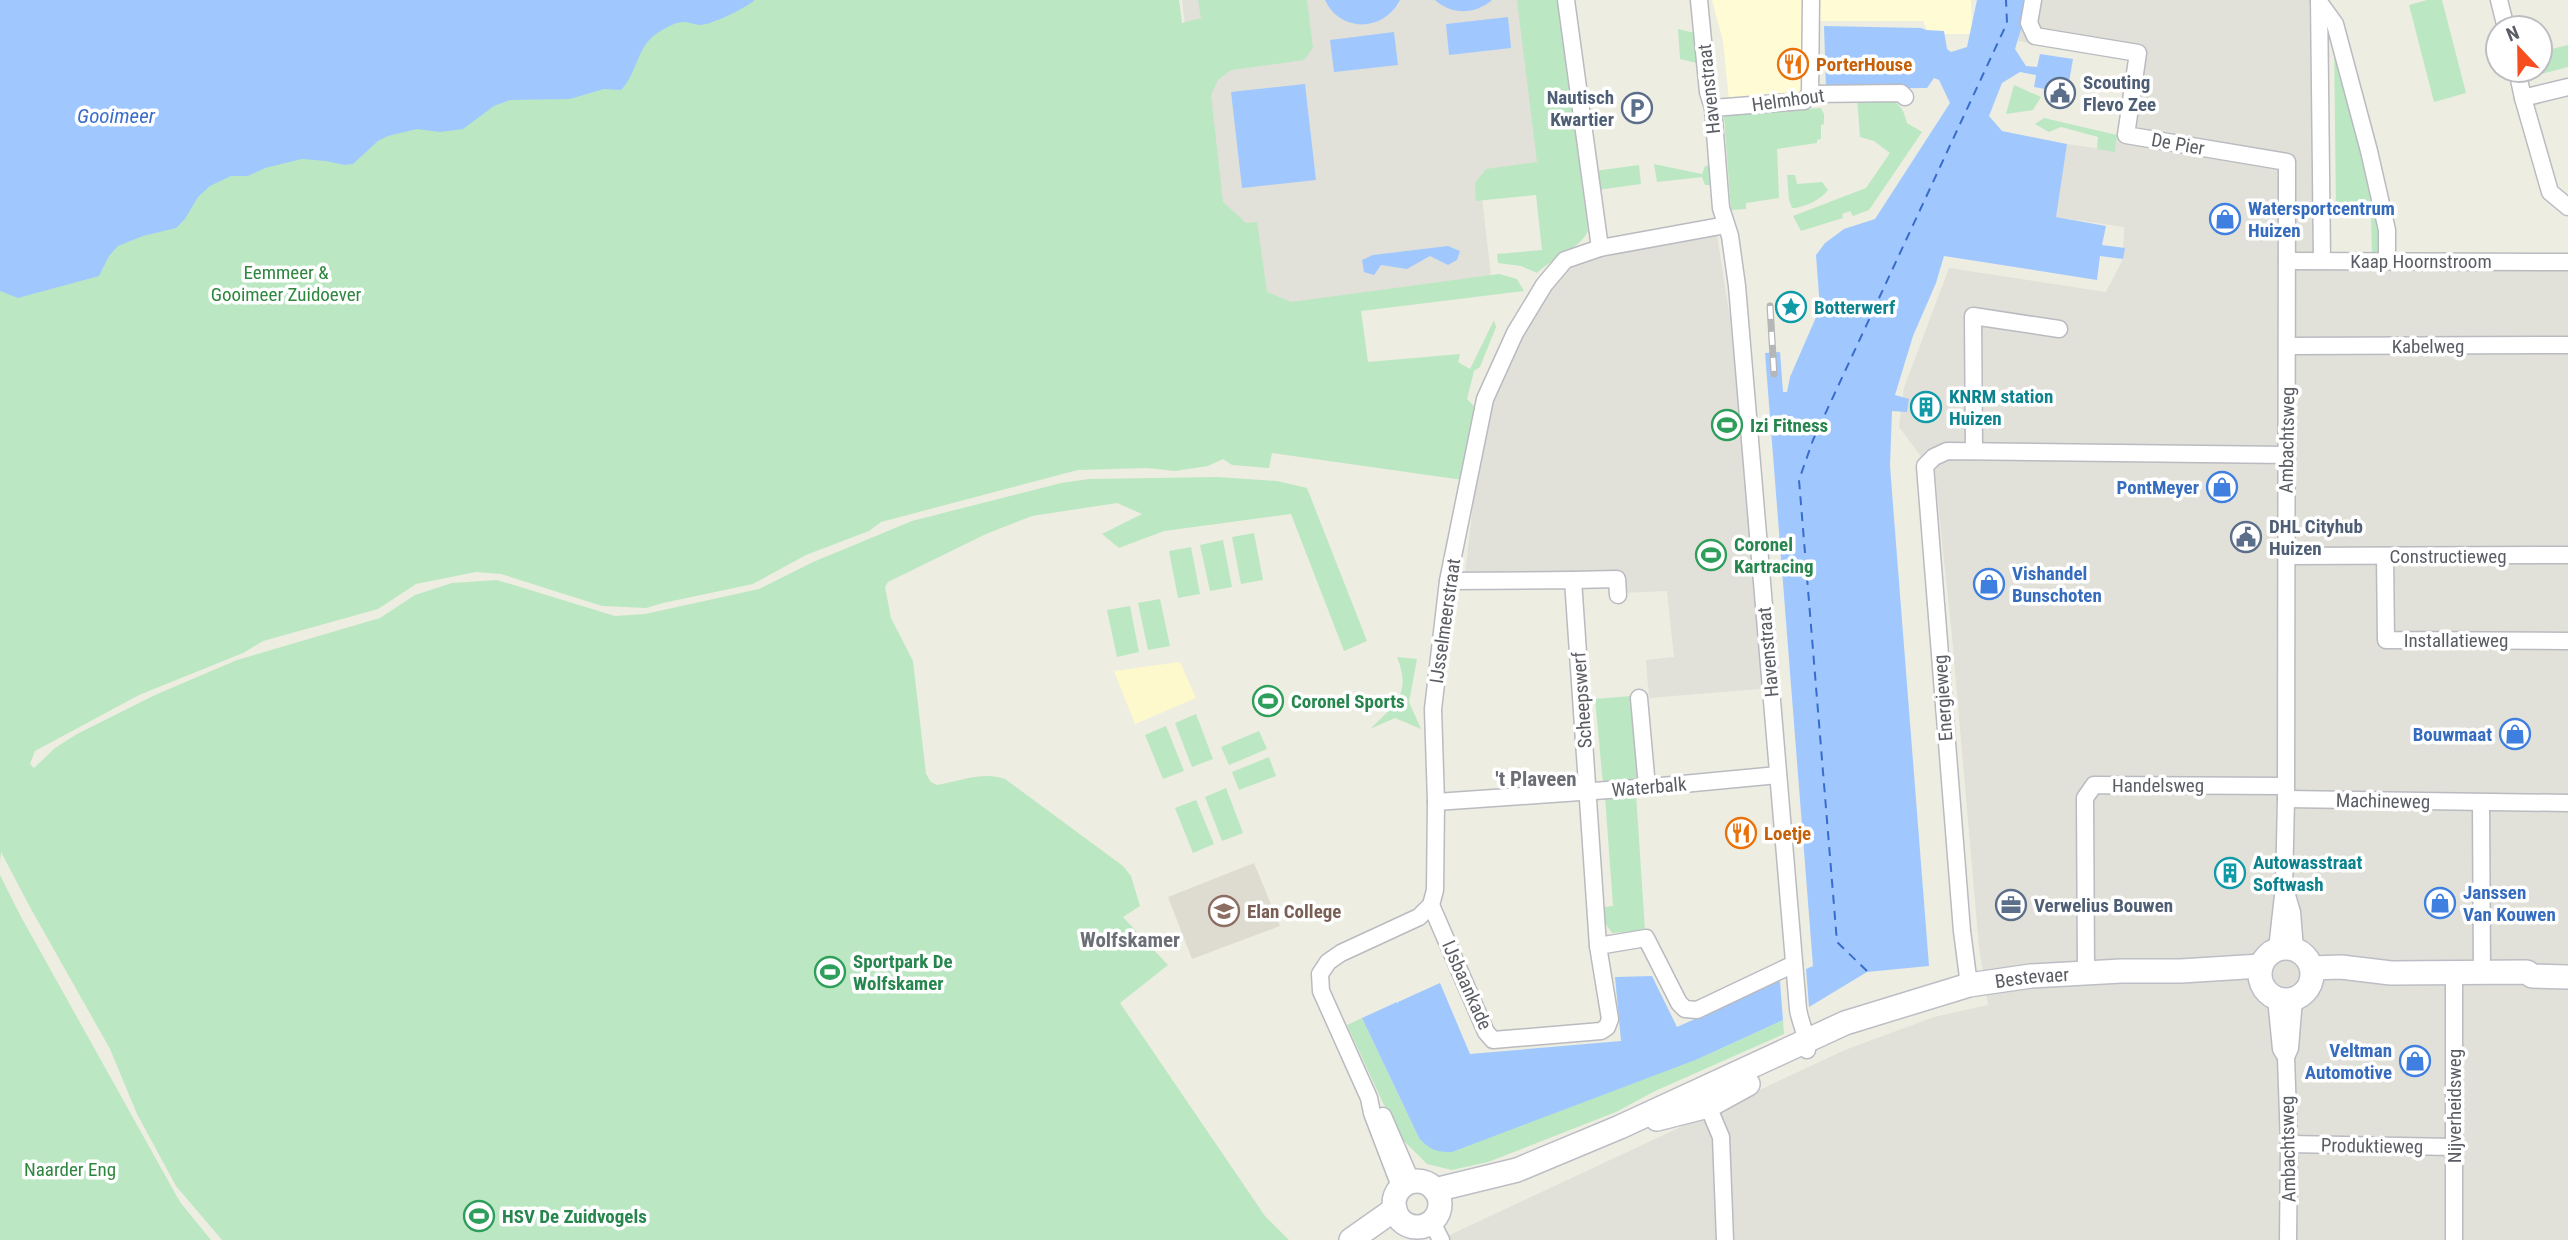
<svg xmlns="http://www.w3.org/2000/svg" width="2568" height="1240" font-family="'Roboto Condensed',sans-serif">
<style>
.commercial{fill:#fffbd5}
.industrial{fill:#e1e0d9}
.education{fill:#dedcd0}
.green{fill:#bbe8c2}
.sand{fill:#fdf9cd}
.water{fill:#a0c8ff}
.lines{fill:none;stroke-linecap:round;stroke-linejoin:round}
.ferry{stroke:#3a6ccb;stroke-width:2;stroke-dasharray:9 7;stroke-linecap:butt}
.street-casing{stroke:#b9bbc1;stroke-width:19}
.secondary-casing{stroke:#bcbec6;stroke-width:26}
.street{stroke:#fff;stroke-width:16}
.secondary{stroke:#fff;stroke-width:23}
.rail-casing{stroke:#b5b6b6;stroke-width:7}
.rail{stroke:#fff;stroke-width:4.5;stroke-dasharray:13;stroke-linecap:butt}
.labels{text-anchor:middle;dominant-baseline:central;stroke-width:7;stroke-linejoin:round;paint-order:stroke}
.food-label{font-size:19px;font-weight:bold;fill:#c56008;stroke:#fff;text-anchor:start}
.service-label{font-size:19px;font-weight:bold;fill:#4e5e75;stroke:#fff;text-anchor:start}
.street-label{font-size:19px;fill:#5a5d63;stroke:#fff}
.shop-label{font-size:19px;font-weight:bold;fill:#366cbe;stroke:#fff;text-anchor:start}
.park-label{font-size:19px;fill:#2e863f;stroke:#fff}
.culture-label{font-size:19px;font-weight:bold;fill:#0d838f;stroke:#fff;text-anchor:start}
.leisure-label{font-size:19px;font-weight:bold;fill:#27864d;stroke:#fff;text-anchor:start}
.education-label{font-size:19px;font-weight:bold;fill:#785e54;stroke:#fff;text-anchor:start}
.water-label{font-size:21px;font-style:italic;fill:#3a6ccb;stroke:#fff}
.neighbourhood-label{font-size:21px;font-weight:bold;fill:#6b6e75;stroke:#fff}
</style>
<rect width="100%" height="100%" fill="#eeede1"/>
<polygon class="commercial" points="1712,0 1971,0 1972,34 1929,34 1923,21 1807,21 1812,96 1729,100 1723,41"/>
<g class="industrial">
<polygon points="1182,0 1529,0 1553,190 1482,198 1492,285 1221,318"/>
<polygon points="2028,0 2309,0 2315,268 2568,266 2568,1240 1439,1240 1845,1050 1934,1017 1988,1005 1979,947 1952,636 1935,475 1899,427 1904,388 1949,268 2106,292 2123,259 2124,227 2056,217 2055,214 2067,144 2115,151 2129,59 2018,41"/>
<polygon points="1717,235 1752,461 1771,688 1649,698 1646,660 1674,657 1667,591 1620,593 1619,574 1465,575 1485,399 1565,260 1600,248"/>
</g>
<polygon class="education" points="1254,863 1280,926 1192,959 1168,897"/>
<g class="green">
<path d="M0 0H1179L1182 23 1201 18 1198 0H1307L1313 48 1304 60 1231 70 1218 80 1211 95 1223 202 1246 223 1257 222 1267 292 1291 302 1499 274 1517 279 1524 291 1361 311 1368 362 1460 354 1458 362 1470 369 1494 320 1496 327 1480 367 1474 371 1467 399 1476 408 1463 480 1272 453 1269 468 1232 465 1223 459 1208 466 1175 471 1147 468 1078 470 881 522 869 531 806 555 753 584 663 603 646 608 602 606 501 574 476 572 416 584 378 609 263 641 243 653 139 695 35 751 30 764 34 768 55 748 77 734 155 695 237 660 380 618 415 595 452 583 497 580 615 616 645 614 759 589 813 562 912 521 1061 483 1089 479 1218 477 1277 481 1307 488 1367 641 1344 651 1291 514 1164 531 1119 548 1102 534 1142 514 1117 503 1032 516 986 534 888 582 885 587 891 618 913 661 926 774 931 782 937 785C959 781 984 771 1005 779L1123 866 1131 876 1140 906 1123 917 1168 965 1120 1003 1265 1216 1289 1240H222L176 1186 137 1114 110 1049 31 909 1 852 0 863Z"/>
<path d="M1517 0H1558L1588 231C1579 250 1552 258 1537 273L1521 266 1498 263 1497 254 1542 250 1536 195 1476 201 1475 183 1486 169 1537 162Z"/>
<polygon points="2427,0 2442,0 2466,93 2434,102 2409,5"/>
<polygon points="2330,25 2382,232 2381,249 2375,255 2372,255 2371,213 2336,213 2334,41 2327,39 2327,26"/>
<polygon points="1678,29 1699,34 1701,64 1680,59"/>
<polygon points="2568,45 2568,67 2533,76 2532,70 2540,70 2540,52"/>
<polygon points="2014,85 2041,97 2033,110 2006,114"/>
<path d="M1857 98C1883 98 1900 93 1907 123L1922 132 1869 210 1853 216 1850 211 1842 214 1843 218 1801 231 1793 216 1866 188 1890 153 1874 141 1860 137Z"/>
<polygon points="1821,108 1824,114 1824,124 1821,125 1821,139 1817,140 1817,143 1777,149 1779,198 1746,203 1746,209 1731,210 1724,117 1728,114"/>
<polygon points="2044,118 2117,135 2115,152 2097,149 2098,137 2061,127 2049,132 2035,124"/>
<polygon points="1654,164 1702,174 1705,166 1709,165 1710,185 1705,185 1702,177 1657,182"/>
<polygon points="1639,165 1641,184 1597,190 1594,171"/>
<path d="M1787 175H1795L1797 184 1822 182 1828 190C1821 200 1803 208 1792 208L1789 200Z"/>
<polygon points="1254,533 1263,580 1241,584 1232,537"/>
<polygon points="1223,540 1232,587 1210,591 1200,545"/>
<polygon points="1191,547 1200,594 1178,598 1169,551"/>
<polygon points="1160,599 1170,646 1148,650 1138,603"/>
<polygon points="1130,606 1139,652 1117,657 1107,610"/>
<path d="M1397 657 1417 659 1409 702 1421 729 1395 718 1370 729C1395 705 1412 694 1397 657Z"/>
<polygon points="1631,696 1639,781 1603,784 1595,699"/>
<polygon points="1196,714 1213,759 1192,767 1175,723"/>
<polygon points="1166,726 1184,771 1163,779 1145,735"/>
<polygon points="1259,731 1267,749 1229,765 1221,747"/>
<polygon points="1269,757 1276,776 1239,790 1232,772"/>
<polygon points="1226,788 1243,833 1222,841 1205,797"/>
<polygon points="1636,794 1645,930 1612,933 1605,923 1604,907 1613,906 1605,796"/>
<polygon points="1196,800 1214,844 1193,853 1175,808"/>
<polygon points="0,875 20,915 180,1202 211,1240 0,1240"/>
<polygon points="1362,1018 1419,1138 1698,1059 1783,1020 1784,1034 1655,1091 1616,1112 1488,1162 1452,1170 1427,1164 1403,1140 1383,1103 1347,1025"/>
</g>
<polygon class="sand" points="1180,662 1196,698 1135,724 1114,671"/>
<g class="water">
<path d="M0 0H755C746 8 711 25 700 25 695 25 689 22 684 22 675 22 666 28 659 32 636 46 638 73 621 90L604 89 570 99 510 100 494 106 463 129 440 132 417 129 388 136 378 141 353 164 344 165 326 161 302 159 265 168 248 176H231L210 186 198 197 185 219 176 228 143 236 118 246 109 256 99 276 18 298 0 291Z"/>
<path d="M1325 0H1400C1384 32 1340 33 1325 0Z"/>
<path d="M1435 0H1492C1474 15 1452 15 1435 0Z"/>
<polygon points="1977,0 2028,0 2027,10 2015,49 2026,66 2037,67 2040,54 2073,59 2067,93 2034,87 2036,75 2020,72 2002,83 1989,116 2002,131 2067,144 2056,217 2106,226 2102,245 2125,248 2123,259 2100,256 2097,280 1944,256 1936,283 1913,336 1895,395 1909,399 1907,412 1892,411 1890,465 1893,505 1929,966 1867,972 1809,1007 1806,969 1813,966 1765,353 1780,352 1783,392 1787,392 1790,377 1820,308 1816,255 1825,243 1844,229 1875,219 1950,103 1939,80 1934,78 1927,88 1826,89 1824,26 1921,28 1926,30 1944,31 1947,49 1951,52 1967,47"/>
<polygon points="1508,17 1511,48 1449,55 1446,24"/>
<polygon points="1394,32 1398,65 1334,72 1330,40"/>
<polygon points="1305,84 1316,180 1242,188 1231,92"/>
<polygon points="1448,246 1460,251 1457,260 1448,265 1430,256 1407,269 1381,265 1374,275 1364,272 1362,260 1373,255"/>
<path d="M1652 976 1677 1027 1780 981 1783 1020 1698 1059 1452 1152C1436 1152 1430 1150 1419 1138L1362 1018 1397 1002 1398 1004V1002L1440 983 1470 1054 1621 1041 1615 977Z"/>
</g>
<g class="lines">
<polyline class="ferry" points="1867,971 1837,942 1799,480 1813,440 2007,23 2006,0"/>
<g class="street-casing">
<g id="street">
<polyline points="1566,0 1600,248"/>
<path d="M1699 0 1708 92 1713 108 1721 208 1730 236 1737 286 1798 1009C1800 1023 1808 1036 1807 1050"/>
<polyline points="2033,0 2029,23 2035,36 2138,53 2126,135 2287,162 2286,799 2284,887 2277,949"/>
<polyline points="2319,0 2322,260"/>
<polyline points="2499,0 2506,28"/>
<polyline points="2319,2 2335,24 2369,151 2387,230 2387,260"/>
<polyline points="2517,70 2523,98"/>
<polyline points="2568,87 2523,98 2550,192 2568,207"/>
<polyline points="1810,94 1811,0"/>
<polyline points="1713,108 1804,101 1810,94 1901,93 1905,97"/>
<polyline points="2287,261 2568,262"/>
<polyline points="2288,346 2568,345"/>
<polyline points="1974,451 1973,316 2059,329"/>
<polyline points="2286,556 2568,555"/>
<polyline points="2385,556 2386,640 2568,641"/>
<polyline points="1573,580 1617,579 1618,595"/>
<polyline points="1639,698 1647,787"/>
<polyline points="2286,799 2568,803"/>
<polyline points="1436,802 1651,787 1778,775"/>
<polyline points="2481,803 2482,973"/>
<polyline points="2285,889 2292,912 2295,949"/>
<polyline points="1431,905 1486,1032 1493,1040 1601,1031 1607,1027 1610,1019 1598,946 1573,580 1448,581"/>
<polyline points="1598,946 1646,938 1679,1003 1685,1009 1697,1010 1794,964"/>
<polyline points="2086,972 2085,798 2094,785 2285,786"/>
<polyline points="2454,973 2454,1240"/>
<polyline points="1969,985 1962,931 1925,466 1934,457 1947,451 2287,455"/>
<polyline points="2276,998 2281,1049 2286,1057"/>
<polyline points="1705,1099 1721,1137 1725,1240"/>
<polyline points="1383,1116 1412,1183"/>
<polyline points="2289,1144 2454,1147"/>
<polyline points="1401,1189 1372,1113 1369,1098 1321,991 1320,974 1328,962 1341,953 1419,917 1431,905 1435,890 1436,802 1433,709 1448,581 1485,399 1515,333 1544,285 1565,260 1600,248 1726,225"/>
<polyline points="1432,1222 1441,1240"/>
<polyline points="2288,1240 2289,1144 2286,1057 2290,1048 2294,999"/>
</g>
</g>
<g class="secondary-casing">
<g id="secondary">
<circle cx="2286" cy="974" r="26"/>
<polyline points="2312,968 2341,967 2391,973 2527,972 2532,976 2568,977"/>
<polyline points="1657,1119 1708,1106 1748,1084"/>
<circle cx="1417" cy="1204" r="23"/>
<path id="s1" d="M1435 1190 1517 1170 1620 1127 1845 1023 1969 985 2031 976 2121 971H2181L2261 966"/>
<polyline points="1351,1240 1395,1209"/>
</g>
</g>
<use href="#street" class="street"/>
<use href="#secondary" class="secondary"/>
<g class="rail-casing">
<polyline id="rail" points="1770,306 1774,374"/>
</g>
<use href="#rail" class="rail"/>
</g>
<defs>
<g id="restaurant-ring" transform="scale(1.575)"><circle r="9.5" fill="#fff" stroke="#e8710a" stroke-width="1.5"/><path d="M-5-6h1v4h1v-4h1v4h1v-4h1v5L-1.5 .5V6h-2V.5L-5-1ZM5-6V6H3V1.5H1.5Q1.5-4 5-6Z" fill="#e8710a"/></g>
<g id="civic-ring" transform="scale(1.575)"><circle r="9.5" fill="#fff" stroke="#5c6f8a" stroke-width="1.5"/><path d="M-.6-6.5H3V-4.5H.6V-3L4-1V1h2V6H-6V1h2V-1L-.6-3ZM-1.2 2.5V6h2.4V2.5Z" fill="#5c6f8a"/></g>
<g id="parking-ring" transform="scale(1.575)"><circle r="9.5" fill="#fff" stroke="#5c6f8a" stroke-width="1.5"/><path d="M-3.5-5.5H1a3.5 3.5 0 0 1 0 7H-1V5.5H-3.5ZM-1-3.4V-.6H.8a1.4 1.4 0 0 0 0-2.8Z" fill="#5c6f8a"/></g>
<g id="shop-ring" transform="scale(1.575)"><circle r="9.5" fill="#fff" stroke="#3f7fe0" stroke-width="1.5"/><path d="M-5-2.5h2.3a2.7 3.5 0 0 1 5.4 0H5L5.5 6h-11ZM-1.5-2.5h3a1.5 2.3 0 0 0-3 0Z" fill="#3f7fe0"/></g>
<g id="sight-ring" transform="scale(1.575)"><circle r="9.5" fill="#fff" stroke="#0f9aa8" stroke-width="1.5"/><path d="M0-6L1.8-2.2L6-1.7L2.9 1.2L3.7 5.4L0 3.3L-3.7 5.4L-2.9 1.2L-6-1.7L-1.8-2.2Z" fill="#0f9aa8"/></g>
<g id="building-ring" transform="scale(1.575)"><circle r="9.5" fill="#fff" stroke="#0f9aa8" stroke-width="1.5"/><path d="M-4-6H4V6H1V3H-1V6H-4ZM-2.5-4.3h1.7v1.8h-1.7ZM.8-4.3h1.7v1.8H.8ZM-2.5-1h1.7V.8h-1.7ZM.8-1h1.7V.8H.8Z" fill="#0f9aa8"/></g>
<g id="stadium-ring" transform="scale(1.575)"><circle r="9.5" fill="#fff" stroke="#2e9e5b" stroke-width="1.5"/><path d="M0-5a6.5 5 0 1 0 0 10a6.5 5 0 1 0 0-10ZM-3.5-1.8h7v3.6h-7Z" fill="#2e9e5b"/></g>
<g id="office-ring" transform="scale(1.575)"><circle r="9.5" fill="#fff" stroke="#5c6f8a" stroke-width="1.5"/><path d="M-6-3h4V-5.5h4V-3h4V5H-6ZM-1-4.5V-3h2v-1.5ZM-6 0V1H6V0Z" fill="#5c6f8a"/></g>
<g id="school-ring" transform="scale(1.575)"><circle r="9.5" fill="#fff" stroke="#8d6e63" stroke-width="1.5"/><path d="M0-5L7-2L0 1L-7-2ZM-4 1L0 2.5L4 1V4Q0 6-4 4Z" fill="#8d6e63"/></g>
</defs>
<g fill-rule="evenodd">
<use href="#restaurant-ring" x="1793" y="64"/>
<use href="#civic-ring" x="2060" y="93"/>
<use href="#parking-ring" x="1637" y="108"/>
<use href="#shop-ring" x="2225" y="219"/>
<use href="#sight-ring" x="1791" y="307"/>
<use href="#building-ring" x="1926" y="407"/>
<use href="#stadium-ring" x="1727" y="425"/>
<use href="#shop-ring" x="2222" y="487"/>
<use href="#civic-ring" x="2246" y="537"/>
<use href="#stadium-ring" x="1711" y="555"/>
<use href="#shop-ring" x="1989" y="584"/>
<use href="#stadium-ring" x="1268" y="701"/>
<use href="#shop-ring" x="2515" y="734"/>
<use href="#restaurant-ring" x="1741" y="833"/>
<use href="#building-ring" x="2230" y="873"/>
<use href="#shop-ring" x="2440" y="903"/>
<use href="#office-ring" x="2011" y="905"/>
<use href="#school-ring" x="1224" y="911"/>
<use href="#stadium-ring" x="830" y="972"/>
<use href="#shop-ring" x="2415" y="1061"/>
<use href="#stadium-ring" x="479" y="1216"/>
</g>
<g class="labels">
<g class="food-label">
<text x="1816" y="64">PorterHouse</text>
<text x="1764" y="833">Loetje</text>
</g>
<g class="service-label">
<text x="2083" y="82">Scouting<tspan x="2083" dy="22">Flevo Zee</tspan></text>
<text x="1614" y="97" text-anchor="end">Nautisch<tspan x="1614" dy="22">Kwartier</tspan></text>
<text x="2269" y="526">DHL Cityhub<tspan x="2269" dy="22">Huizen</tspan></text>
<text x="2034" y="905">Verwelius Bouwen</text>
</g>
<g class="street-label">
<text transform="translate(1709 89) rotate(-96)">Havenstraat</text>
<text transform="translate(1788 100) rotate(-8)">Helmhout</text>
<text transform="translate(2178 144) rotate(10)">De Pier</text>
<text x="2421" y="261">Kaap Hoornstroom</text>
<text x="2428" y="346">Kabelweg</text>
<text transform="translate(2287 440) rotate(-89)">Ambachtsweg</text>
<text x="2448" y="556">Constructieweg</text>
<text transform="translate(1445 621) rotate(-82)">IJsselmeerstraat</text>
<text x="2456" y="640">Installatieweg</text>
<text transform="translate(1768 652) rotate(-95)">Havenstraat</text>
<text transform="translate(1943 698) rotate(-94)">Energieweg</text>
<text transform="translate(1582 700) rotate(-94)">Scheepswerf</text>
<text x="2158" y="785">Handelsweg</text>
<text transform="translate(1649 787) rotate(-5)">Waterbalk</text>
<text transform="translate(2383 801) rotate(1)">Machineweg</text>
<text stroke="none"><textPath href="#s1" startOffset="637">Bestevaer</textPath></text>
<text transform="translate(1467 985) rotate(66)">IJsbaankade</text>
<text transform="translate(2454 1106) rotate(-90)">Nijverheidsweg</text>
<text transform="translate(2372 1146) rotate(1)">Produktieweg</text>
<text transform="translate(2288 1149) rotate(-91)">Ambachtsweg</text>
</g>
<g class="shop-label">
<text x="2248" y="208">Watersportcentrum<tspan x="2248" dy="22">Huizen</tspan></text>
<text x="2199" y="487" text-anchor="end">PontMeyer</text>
<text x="2012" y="573">Vishandel<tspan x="2012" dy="22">Bunschoten</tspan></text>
<text x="2492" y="734" text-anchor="end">Bouwmaat</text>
<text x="2463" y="892">Janssen<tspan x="2463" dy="22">Van Kouwen</tspan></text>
<text x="2392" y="1050" text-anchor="end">Veltman<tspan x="2392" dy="22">Automotive</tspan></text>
</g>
<g class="park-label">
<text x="286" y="272">Eemmeer &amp;<tspan x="286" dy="22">Gooimeer Zuidoever</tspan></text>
<text x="70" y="1169">Naarder Eng</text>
</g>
<g class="culture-label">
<text x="1814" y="307">Botterwerf</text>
<text x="1949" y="396">KNRM station<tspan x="1949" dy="22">Huizen</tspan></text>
<text x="2253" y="862">Autowasstraat<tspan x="2253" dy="22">Softwash</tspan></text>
</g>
<g class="leisure-label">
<text x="1750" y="425">Izi Fitness</text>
<text x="1734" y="544">Coronel<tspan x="1734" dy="22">Kartracing</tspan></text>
<text x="1291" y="701">Coronel Sports</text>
<text x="853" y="961">Sportpark De<tspan x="853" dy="22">Wolfskamer</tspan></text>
<text x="502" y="1216">HSV De Zuidvogels</text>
</g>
<g class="education-label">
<text x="1247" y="911">Elan College</text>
</g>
<g class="water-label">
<text x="116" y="116">Gooimeer</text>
</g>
<g class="neighbourhood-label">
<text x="1536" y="779">'t Plaveen</text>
<text x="1130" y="940">Wolfskamer</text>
</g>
</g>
<g transform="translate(2519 49) rotate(338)"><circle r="33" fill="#ffffff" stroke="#bdbec1" stroke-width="2"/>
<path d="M0-5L12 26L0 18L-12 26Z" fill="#f64e1f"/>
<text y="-10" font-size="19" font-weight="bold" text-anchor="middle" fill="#5a5d63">N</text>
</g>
</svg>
